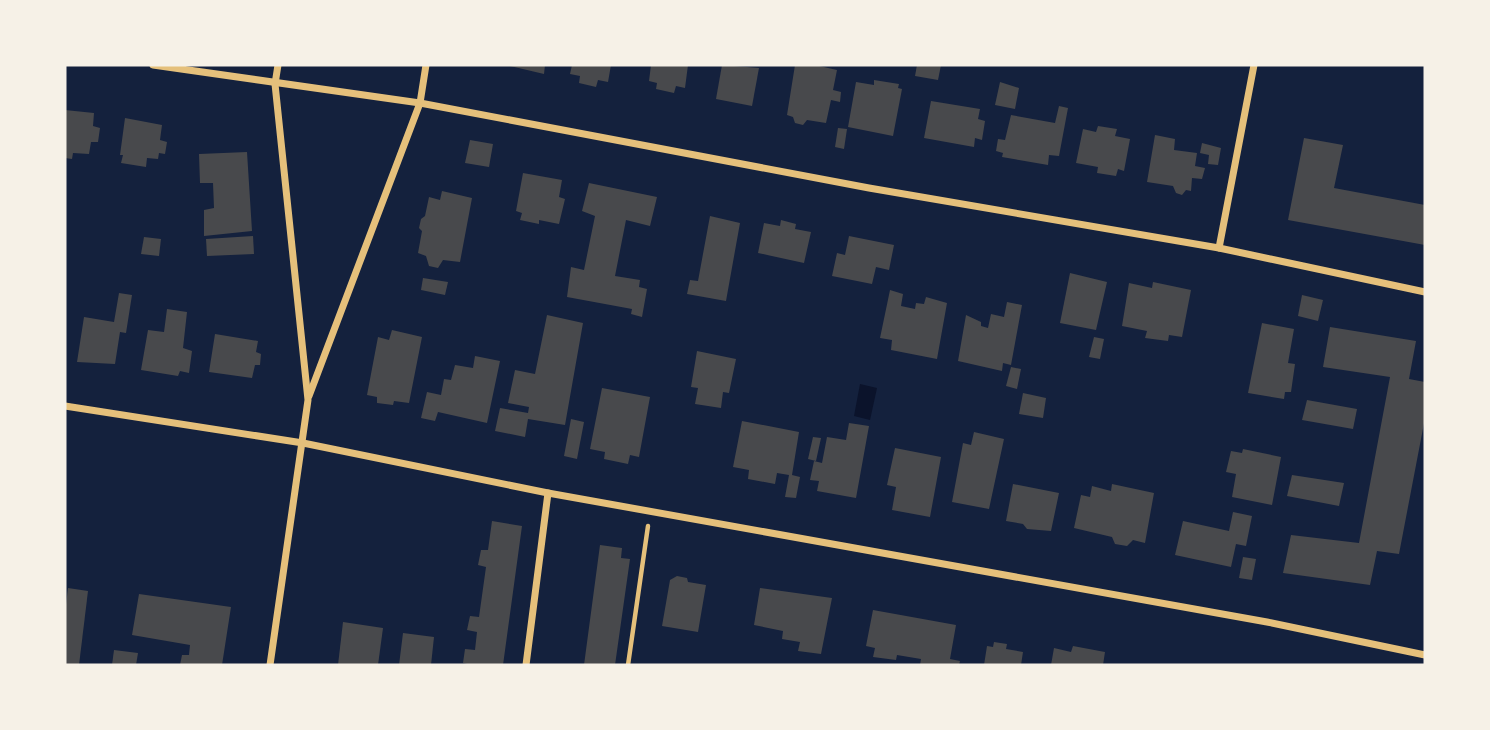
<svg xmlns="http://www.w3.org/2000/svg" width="1490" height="730" font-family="Barlow,sans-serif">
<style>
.water{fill:#0b132b}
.building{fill:#48494c}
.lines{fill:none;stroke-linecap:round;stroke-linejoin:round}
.path{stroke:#e5c07b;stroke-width:4.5}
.minor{stroke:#e5c07b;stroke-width:7}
</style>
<rect width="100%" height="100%" fill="#14213d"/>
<polygon class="water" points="860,384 877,388 870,420 854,416"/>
<g class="building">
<polygon points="506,65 545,65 544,74"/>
<polygon points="572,65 611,65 608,82 598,80 596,87 579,83 580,76 570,74"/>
<polygon points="651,65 688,65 685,88 676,86 674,93 656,89 657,83 649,81"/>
<polygon points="722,65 759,68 752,106 716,99"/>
<polygon points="795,65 815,65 837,70 833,90 841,92 840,102 831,100 826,123 807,120 803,125 795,123 793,117 787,115"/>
<polygon points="917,65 941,65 938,80 915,76"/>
<polygon points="874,80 899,84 898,88 902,89 893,136 848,127 856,82 874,85"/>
<polygon points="1000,82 1019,88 1015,109 995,105"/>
<polygon points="931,101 980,109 978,119 985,121 982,140 975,138 974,147 924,138"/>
<polygon points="1059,106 1068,108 1059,156 1049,155 1048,165 1002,157 1003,153 996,151 998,139 1005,140 1011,115 1055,123"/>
<polygon points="65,110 94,113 93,126 100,128 98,142 91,142 89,154 73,153 72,159 65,158"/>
<polygon points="125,118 162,125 160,140 167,142 165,154 159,153 158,159 147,158 146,167 121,163 123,155 120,155"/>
<polygon points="1098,126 1117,129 1115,136 1130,139 1124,171 1118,169 1116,176 1097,173 1098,167 1076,163 1083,129 1096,132"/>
<polygon points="838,128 847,129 844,149 835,147"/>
<polygon points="1155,135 1175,139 1174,150 1197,153 1195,166 1205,168 1202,179 1192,178 1191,191 1186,190 1182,195 1176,193 1173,186 1147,182"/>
<polygon points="1304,138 1343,145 1334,188 1425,205 1425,245 1288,220"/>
<polygon points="470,140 493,144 489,167 465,163"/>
<polygon points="1202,143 1221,148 1218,165 1208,164 1209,155 1200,153"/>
<polygon points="247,152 252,231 204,236 204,210 214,208 213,183 200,183 199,154"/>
<polygon points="523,173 562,180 559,197 565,199 559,224 539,220 539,224 520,220 522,213 516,211"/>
<polygon points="589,183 657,197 650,226 626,220 615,276 640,280 639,287 647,289 642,317 631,314 632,309 567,297 571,267 584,270 595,216 582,211"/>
<polygon points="442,191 472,198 460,262 443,260 438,268 429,266 426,256 418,253 422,231 419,228 421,219 425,216 429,197 440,200"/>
<polygon points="710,216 740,223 726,301 687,294 690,280 698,281"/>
<polygon points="781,220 796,224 795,229 811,232 804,263 758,253 764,223 780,226"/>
<polygon points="253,236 254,254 207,256 206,239"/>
<polygon points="849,236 894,245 889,270 876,267 872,284 832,276 837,253 845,255"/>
<polygon points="144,237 161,239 159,256 141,254"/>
<polygon points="1070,273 1107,282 1096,330 1060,323"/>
<polygon points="423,278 448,282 445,295 421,290"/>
<polygon points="1153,282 1191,290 1182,337 1169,335 1168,341 1145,338 1147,331 1122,326 1129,283 1152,288"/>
<polygon points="890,290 903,294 901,306 915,309 916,303 924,304 926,297 947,303 937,359 891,350 892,340 880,338"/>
<polygon points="119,293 132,295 126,333 120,332 115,364 77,362 84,317 114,322"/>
<polygon points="1302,295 1323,300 1318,321 1298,316"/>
<polygon points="1007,302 1022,305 1011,365 1003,363 1002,371 958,361 966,315 981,322 981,326 988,328 991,314 1004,317"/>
<polygon points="167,309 187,312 183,348 192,351 189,373 180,371 178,376 141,370 148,330 164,332"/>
<polygon points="547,315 583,323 565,425 528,419 525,437 495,431 500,408 528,413 529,407 508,403 515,370 535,374"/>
<polygon points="1262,323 1294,329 1288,363 1295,364 1291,392 1285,392 1284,399 1248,393"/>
<polygon points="1330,327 1416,341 1409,379 1425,382 1425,418 1399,554 1377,551 1370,585 1283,573 1291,535 1359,543 1390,377 1323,367"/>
<polygon points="392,330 422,337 409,403 394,401 393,405 377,403 377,397 367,395 378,337 389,340"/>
<polygon points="215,334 258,341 256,352 261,354 260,365 255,365 252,378 209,372"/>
<polygon points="1094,337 1104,339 1100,359 1089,357"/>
<polygon points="697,351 736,359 729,393 723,392 721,408 695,404 698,388 691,387"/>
<polygon points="475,356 500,361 487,423 438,412 435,421 421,418 427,392 441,395 444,379 451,380 455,365 473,368"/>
<polygon points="1011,367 1021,369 1017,389 1006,386"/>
<polygon points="602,388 650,397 639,457 630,455 628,464 604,459 605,452 590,449"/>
<polygon points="1023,393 1046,398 1043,418 1019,414"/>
<polygon points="1307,400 1357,409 1353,429 1302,420"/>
<polygon points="571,419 584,422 577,459 564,456"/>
<polygon points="742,421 799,432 792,475 800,477 796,498 785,497 789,475 777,473 775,484 748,479 749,470 733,467"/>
<polygon points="849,423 869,426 856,498 817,491 819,481 810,480 814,461 822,463 827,437 846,440"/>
<polygon points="974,432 1004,439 989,509 952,502 963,443 971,445"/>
<polygon points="813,437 821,438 816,461 808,459"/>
<polygon points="895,448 941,457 930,517 892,510 896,487 887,485"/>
<polygon points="1243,449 1281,457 1272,505 1232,497 1236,474 1226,472 1231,451 1242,453"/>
<polygon points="1292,475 1344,483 1339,506 1287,496"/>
<polygon points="1013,484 1059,493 1051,531 1027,529 1023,524 1006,521"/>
<polygon points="1112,484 1154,493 1145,543 1133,540 1127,546 1115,544 1112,537 1074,528 1081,495 1090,497 1092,486 1111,491"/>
<polygon points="1233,512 1252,516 1246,546 1236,544 1231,567 1175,555 1183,521 1229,531"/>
<polygon points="492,521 522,526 503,665 471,665 463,663 465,649 475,650 477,632 467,630 470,616 479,617 486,567 478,565 481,550 488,550"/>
<polygon points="600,545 622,548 621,558 630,559 615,665 584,665"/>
<polygon points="1243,557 1256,559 1252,580 1239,578"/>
<polygon points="677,576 687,578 688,582 706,585 698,632 662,626 670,580"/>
<polygon points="68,588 88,591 79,665 65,665 65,613"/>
<polygon points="760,588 832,598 821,654 798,651 800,642 782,639 783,631 754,625"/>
<polygon points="139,594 231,607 222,665 180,665 182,655 189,655 190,645 132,635"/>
<polygon points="873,610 956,625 950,659 960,661 959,665 920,665 921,659 897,655 896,660 873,657 875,648 866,646"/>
<polygon points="343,622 383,628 378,665 338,665"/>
<polygon points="403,633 434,637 431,665 399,665"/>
<polygon points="994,642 1007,644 1006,649 1023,652 1021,665 984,665 987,646 993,647"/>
<polygon points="1073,646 1105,652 1103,665 1051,665 1054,648 1071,652"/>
<polygon points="114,650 138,653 136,665 112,665"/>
</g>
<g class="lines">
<polyline class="path" points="628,665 648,526"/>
<g class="minor">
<polyline points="153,65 420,103 869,188 1219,248 1425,292"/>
<polyline points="1219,248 1254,65"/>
<polyline points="309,396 420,103 426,65"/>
<polyline points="65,406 303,443 548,493 1267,622 1425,655"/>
<polyline points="270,665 308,400 275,84 278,65"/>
<polyline points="526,665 548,493"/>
</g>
</g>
<rect width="1490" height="730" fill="none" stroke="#f6f1e7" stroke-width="133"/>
</svg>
